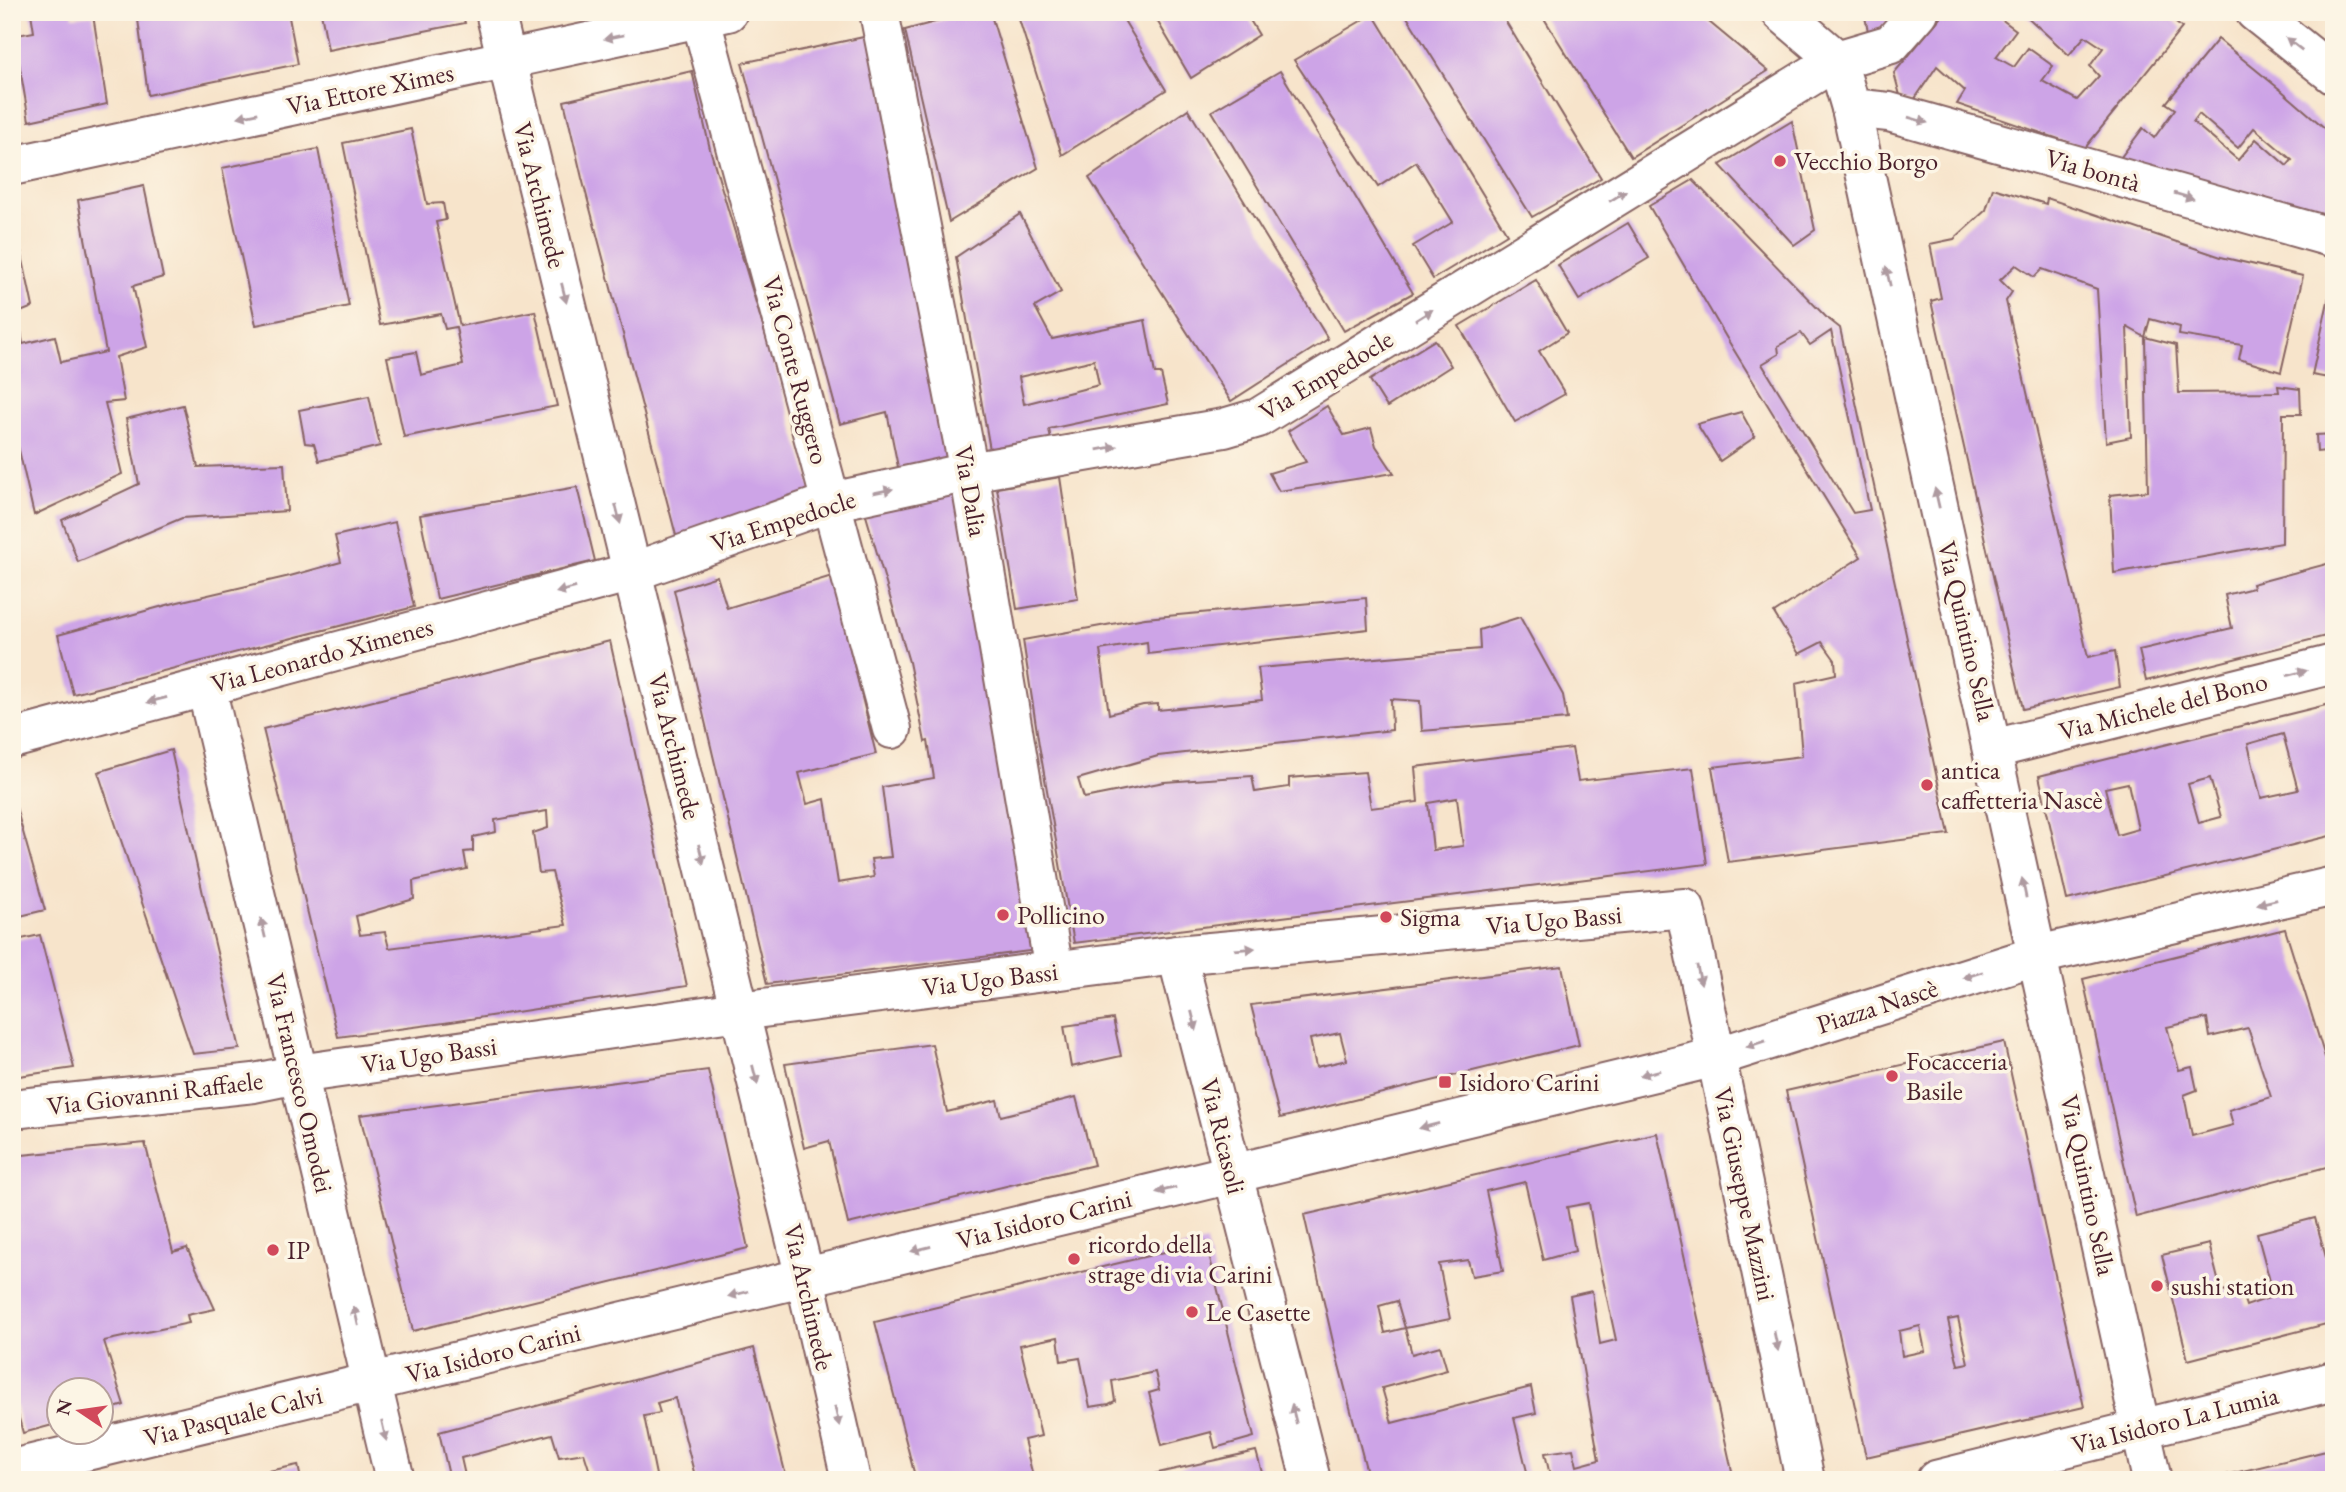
<svg xmlns="http://www.w3.org/2000/svg" width="2346" height="1492" font-family="'EB Garamond',serif">
<style>
.building{fill:#cda4e7;fill-rule:evenodd}
.lines{fill:none;stroke-linecap:round;stroke-linejoin:round}
.minor-casing{stroke:#876463;stroke-width:42}
.minor{stroke:#fff;stroke-width:38}
.oneway{fill:#ae9aa0}
.poi-dot{fill:#d1495b;stroke:#fcf5e5;stroke-width:2.5}
.labels{text-anchor:middle;dominant-baseline:central;stroke-width:7;stroke-linejoin:round;paint-order:stroke}
.street-label{font-size:26px;fill:#4a1f2b;stroke:#fcf5e5}
.poi-label{font-size:26px;fill:#4a1f2b;stroke:#fcf5e5;text-anchor:start}
</style>
<rect width="100%" height="100%" fill="#fcf5e5"/>
<filter id="ink" filterUnits="userSpaceOnUse"><feTurbulence type="fractalNoise" baseFrequency=".0143" numOctaves="2"/><feDisplacementMap in="SourceGraphic" scale="14" xChannelSelector="R" yChannelSelector="G"/><feConvolveMatrix kernelMatrix="1 2 1 2 8 2 1 2 1" color-interpolation-filters="sRGB"/></filter>
<filter id="wash" filterUnits="userSpaceOnUse"><feTurbulence type="fractalNoise" baseFrequency=".00686" numOctaves="4" result="noise"/><feDisplacementMap in="SourceGraphic" scale="28" xChannelSelector="R" yChannelSelector="G"/><feGaussianBlur stdDeviation="1.57" result="paint"/><feColorMatrix in="noise" values="0 0 0 0 0 0 0 0 0 0 0 0 0 0 0 0 0 1.4 0 .05"/><feComposite in="paint" operator="in"/></filter>
<g filter="url(#wash)">
<rect width="100%" height="100%" fill="#f7e4cb"/>
<g id="blocks">
<g class="building">
<polygon points="42,12 72,12 73,17 93,15 107,104 29,121 18,56 12,56 12,36 34,32 31,13"/>
<polygon points="137,12 288,12 298,64 148,95"/>
<polygon points="321,12 462,12 465,23 328,50"/>
<polygon points="973,12 990,12 1038,168 949,222 905,30"/>
<polygon points="1119,12 1166,90 1062,155 1017,13"/>
<polygon points="1152,12 1245,12 1259,35 1191,78"/>
<polygon points="1404,12 1500,12 1601,178 1532,217"/>
<polygon points="1540,12 1697,12 1768,71 1631,157"/>
<polygon points="1864,12 1900,12 1869,36"/>
<polygon points="1945,12 2000,12 1997,16 2016,30 1996,57 2014,67 2028,48 2053,66 2042,81 2077,100 2099,76 2090,66 2103,48 2085,36 2069,55 2022,12 2163,12 2182,28 2085,148 1957,104 1965,91 1937,66 1912,103 1901,99 1894,73"/>
<polygon points="2317,12 2334,12 2334,26"/>
<polygon points="1373,14 1507,234 1433,279 1413,246 1453,222 1416,162 1378,187 1294,60"/>
<polygon points="873,35 955,456 899,472 887,412 840,424 742,63"/>
<path d="M2218 39 2282 91 2334 136V223L2118 161 2143 128 2154 138 2175 109 2166 103ZM2199 114 2238 148 2254 128 2292 160 2287 166 2256 139 2238 160 2193 122Z"/>
<polygon points="692,71 710,149 814,497 678,543 582,178 564,101"/>
<polygon points="1280,71 1413,293 1344,331 1212,111"/>
<polygon points="1188,109 1328,339 1231,401 1089,178"/>
<polygon points="1792,121 1815,230 1794,245 1720,165"/>
<polygon points="411,129 427,204 443,203 446,220 436,222 460,326 535,311 557,406 404,437 387,357 416,352 421,375 463,365 456,327 445,329 441,314 380,325 343,143"/>
<polygon points="318,149 349,306 256,325 222,168"/>
<path d="M1693 180 1826 317 1840 328 1949 834 1728 862 1712 767 1802 756 1796 683 1836 674 1835 660 1822 642 1799 654 1774 613 1861 557 1729 342 1649 206ZM1831 331 1870 510 1853 513 1762 364 1779 354 1778 346 1801 333 1810 345Z"/>
<polygon points="144,186 163,277 133,286 147,347 116,357 124,401 105,403 122,474 34,515 12,420 12,209 33,307 18,313 23,344 55,336 61,362 106,352 78,200"/>
<polygon points="1993,188 2046,204 2047,198 2221,257 2303,276 2281,372 2239,359 2242,345 2179,335 2180,327 2150,319 2145,337 2176,345 2179,393 2279,392 2278,386 2300,389 2301,414 2283,414 2282,543 2114,573 2110,495 2148,491 2145,337 2127,327 2131,437 2106,442 2097,289 2042,269 2034,277 2016,265 2000,280 2012,292 2006,301 2088,657 2115,651 2120,687 2023,709 1931,301 1941,298 1930,244 1954,239 1986,210"/>
<path d="M1020 214 1061 292 1035 307 1052 339 1145 320 1155 374H1161L1168 404 1049 429 1052 446 992 461 956 257ZM1094 360 1099 385 1024 404 1019 377Z"/>
<polygon points="1628,223 1649,258 1579,300 1558,265"/>
<polygon points="1536,280 1567,333 1539,351 1565,394 1515,422 1459,326"/>
<polygon points="2332,283 2334,284 2334,379 2312,375"/>
<polygon points="1435,340 1451,366 1387,407 1370,380"/>
<polygon points="369,396 380,446 319,461 314,444 305,443 299,410"/>
<polygon points="183,405 198,467 284,464 287,511 182,518 78,562 62,520 139,484 126,419"/>
<polygon points="1327,406 1344,435 1371,428 1376,446 1394,473 1279,491 1269,473 1306,462 1288,431"/>
<polygon points="1741,412 1755,437 1720,461 1697,424"/>
<polygon points="2334,434 2334,450 2317,452 2316,435"/>
<polygon points="1060,477 1078,599 1017,609 997,488"/>
<polygon points="577,487 595,561 437,599 420,515"/>
<polygon points="959,487 1037,950 767,984 674,590 717,576 727,608 832,576 876,754 799,773 807,804 825,799 838,883 874,877 871,859 891,857 882,787 934,778 928,741 925,742 909,662 865,512"/>
<polygon points="395,522 414,607 73,694 58,635 178,602 290,576 341,562 335,536"/>
<polygon points="2334,562 2334,634 2146,681 2139,650 2232,628 2225,595 2253,588 2252,584"/>
<path d="M1366 598 1368 629 1148 654 1147 642 1100 650 1109 714 1143 705 1158 704V710L1262 700 1258 668 1480 649 1479 630 1520 617 1563 695 1567 719 1422 731 1420 701 1391 699 1392 730 1158 756 1078 779 1084 798 1164 782 1252 776 1255 792 1289 787V778L1365 772 1371 808 1418 802 1415 767 1572 748 1578 781 1693 768 1707 864 1074 943 1039 745 1023 640 1145 618ZM1457 798 1463 846 1433 850 1428 803Z"/>
<path d="M610 641 687 986 444 1023 338 1037 263 729ZM547 811 548 828 533 833 539 873 552 872 566 925 389 948 385 932 360 935 356 916 414 899 413 881 467 869 464 852 473 851V837L496 832 495 820Z"/>
<path d="M2334 703V835L2067 900 2039 776ZM2283 734 2298 790 2261 798 2248 744ZM2210 778 2221 817 2199 823 2188 784ZM2128 783 2138 829 2117 835 2105 788Z"/>
<polygon points="171,750 203,894 240,1049 193,1054 98,772"/>
<polygon points="12,793 45,910 12,918"/>
<path d="M2285 929 2334 1086V1165L2136 1217 2083 979ZM2207 1018 2210 1037 2248 1028 2271 1097 2229 1110 2233 1125 2192 1136 2184 1095 2197 1090 2192 1067 2179 1070 2167 1027Z"/>
<polygon points="40,935 74,1068 12,1077 12,941"/>
<path d="M1562 966 1579 1045 1280 1118 1251 1005ZM1340 1033 1347 1060 1316 1067 1310 1039Z"/>
<polygon points="1113,1019 1121,1056 1071,1067 1064,1026"/>
<path d="M2004 1042 2084 1407 1866 1457 1786 1091ZM1958 1318 1968 1363 1958 1365 1948 1320ZM1920 1326 1925 1351 1902 1356 1899 1331Z"/>
<polygon points="932,1044 947,1112 997,1100 1001,1116 1076,1097 1094,1165 848,1224 829,1141 804,1148 785,1064"/>
<polygon points="708,1070 748,1248 413,1331 360,1115"/>
<polygon points="1657,1133 1734,1480 1551,1480 1545,1453 1573,1449 1577,1466 1599,1460 1570,1296 1592,1291 1600,1344 1616,1340 1596,1247 1589,1203 1567,1207 1575,1251 1543,1260 1525,1182 1486,1191 1503,1271 1472,1276 1468,1260 1439,1264 1450,1319 1405,1328 1397,1301 1379,1306 1385,1333 1405,1328 1412,1354 1440,1346 1447,1370 1382,1388 1392,1423 1531,1387 1536,1413 1514,1418 1529,1480 1369,1480 1334,1346 1304,1215"/>
<polygon points="145,1143 173,1252 187,1248 215,1309 187,1315 189,1323 104,1341 124,1405 102,1412 102,1390 60,1390 60,1423 23,1433 12,1393 12,1156"/>
<polygon points="2315,1218 2334,1286 2334,1322 2188,1360 2162,1255 2209,1244 2221,1291 2240,1288 2246,1306 2274,1296 2257,1233"/>
<polygon points="1206,1242 1254,1437 1215,1448 1211,1432 1162,1445 1149,1393 1159,1390 1155,1372 1112,1381 1115,1401 1109,1404 1090,1407 1080,1358 1061,1361 1058,1337 1020,1345 1041,1436 1024,1440 1034,1480 916,1480 875,1322"/>
<polygon points="754,1348 787,1480 696,1480 675,1398 657,1403 660,1413 644,1416 657,1480 576,1480 591,1475 584,1453 559,1457 552,1434 461,1458 466,1480 450,1480 439,1432"/>
<polygon points="1256,1451 1264,1480 1150,1480 1149,1475"/>
<polygon points="2326,1451 2334,1480 2210,1480 2209,1479"/>
<polygon points="298,1465 301,1480 230,1480 230,1479"/>
</g>
</g>
</g>
<g filter="url(#ink)">
<use href="#blocks" fill-opacity="0" stroke="#876463" stroke-width="2"/>
<g class="lines">
<g class="minor-casing">
<g id="minor">
<polyline points="495,12 805,1278 851,1480"/>
<polyline points="699,12 892,729"/>
<polyline points="879,12 969,472 1054,971"/>
<polyline points="1781,12 1837,60 1851,108 2152,1480"/>
<polyline points="2255,12 2334,75"/>
<polyline points="1851,108 1889,112 2334,238"/>
<polyline points="12,166 728,12"/>
<polyline points="206,687 395,1480"/>
<polyline points="12,739 632,572 831,502 969,472 1224,428 1258,418 1837,60 1891,44 1919,12"/>
<polyline points="1993,749 2334,664"/>
<polyline points="1177,955 1311,1480"/>
<polyline points="12,1109 254,1083 298,1074 739,1011 1177,955 1685,908 1805,1480"/>
<polyline points="12,1469 1716,1057 2038,955 2334,886"/>
<polyline points="1936,1480 2334,1381"/>
</g>
</g>
<use href="#minor" class="minor"/>
</g>
<defs><path id="oneway-solid" d="M-6-.8H1V-3.2L6.5 0L1 3.2V.8H-6Z" transform="scale(1.75)"/></defs>
<g class="oneway">
<use href="#oneway-solid" transform="translate(614 37) rotate(168)"/>
<use href="#oneway-solid" transform="translate(2294 44) rotate(-142)"/>
<use href="#oneway-solid" transform="translate(248 115) rotate(168)"/>
<use href="#oneway-solid" transform="translate(1918 120) rotate(16)"/>
<use href="#oneway-solid" transform="translate(1618 196) rotate(-32)"/>
<use href="#oneway-solid" transform="translate(2184 196) rotate(16)"/>
<use href="#oneway-solid" transform="translate(1888 276) rotate(-103)"/>
<use href="#oneway-solid" transform="translate(564 293) rotate(76)"/>
<use href="#oneway-solid" transform="translate(1424 315) rotate(-32)"/>
<use href="#oneway-solid" transform="translate(1107 448) rotate(-10)"/>
<use href="#oneway-solid" transform="translate(883 491) rotate(-12)"/>
<use href="#oneway-solid" transform="translate(1937 498) rotate(-103)"/>
<use href="#oneway-solid" transform="translate(618 514) rotate(76)"/>
<use href="#oneway-solid" transform="translate(566 590) rotate(165)"/>
<use href="#oneway-solid" transform="translate(2297 673) rotate(-14)"/>
<use href="#oneway-solid" transform="translate(157 700) rotate(165)"/>
<use href="#oneway-solid" transform="translate(701 854) rotate(76)"/>
<use href="#oneway-solid" transform="translate(2024 888) rotate(-102)"/>
<use href="#oneway-solid" transform="translate(2267 902) rotate(167)"/>
<use href="#oneway-solid" transform="translate(263 928) rotate(-103)"/>
<use href="#oneway-solid" transform="translate(1245 949) rotate(-5)"/>
<use href="#oneway-solid" transform="translate(1699 975) rotate(78)"/>
<use href="#oneway-solid" transform="translate(1973 975) rotate(162)"/>
<use href="#oneway-solid" transform="translate(1194 1021) rotate(76)"/>
<use href="#oneway-solid" transform="translate(1756 1044) rotate(162)"/>
<use href="#oneway-solid" transform="translate(1650 1073) rotate(166)"/>
<use href="#oneway-solid" transform="translate(755 1075) rotate(76)"/>
<use href="#oneway-solid" transform="translate(1429 1126) rotate(166)"/>
<use href="#oneway-solid" transform="translate(1166 1190) rotate(166)"/>
<use href="#oneway-solid" transform="translate(921 1249) rotate(166)"/>
<use href="#oneway-solid" transform="translate(738 1294) rotate(166)"/>
<use href="#oneway-solid" transform="translate(356 1316) rotate(-103)"/>
<use href="#oneway-solid" transform="translate(1776 1341) rotate(78)"/>
<use href="#oneway-solid" transform="translate(1294 1414) rotate(-104)"/>
<use href="#oneway-solid" transform="translate(837 1416) rotate(77)"/>
<use href="#oneway-solid" transform="translate(384 1431) rotate(77)"/>
</g>
</g>
<g class="poi-dot">
<circle cx="1780" cy="161" r="7"/>
<circle cx="1927" cy="785" r="7"/>
<circle cx="1003" cy="915" r="7"/>
<circle cx="1386" cy="917" r="7"/>
<circle cx="1892" cy="1076" r="7"/>
<rect x="1438" y="1075" width="14" height="14" rx="3.5"/>
<circle cx="273" cy="1250" r="7"/>
<circle cx="1074" cy="1259" r="7"/>
<circle cx="2157" cy="1286" r="7"/>
<circle cx="1192" cy="1312" r="7"/>
</g>
<g class="labels">
<g class="street-label">
<text transform="translate(370 89) rotate(-12)">Via Ettore Ximes</text>
<text transform="translate(2093 170) rotate(16)">Via bontà</text>
<text transform="translate(540 195) rotate(76)">Via Archimede</text>
<text transform="translate(796 370) rotate(75)">Via Conte Ruggero</text>
<text transform="translate(1326 375) rotate(-31)">Via Empedocle</text>
<text transform="translate(971 491) rotate(80)">Via Dalia</text>
<text transform="translate(783 521) rotate(-18)">Via Empedocle</text>
<text transform="translate(1967 631) rotate(77)">Via Quintino Sella</text>
<text transform="translate(322 655) rotate(-15)">Via Leonardo Ximenes</text>
<text transform="translate(2163 706) rotate(-14)">Via Michele del Bono</text>
<text transform="translate(675 746) rotate(76)">Via Archimede</text>
<text transform="translate(1554 920) rotate(-5)">Via Ugo Bassi</text>
<text transform="translate(990 979) rotate(-7)">Via Ugo Bassi</text>
<text transform="translate(1877 1006) rotate(-18)">Piazza Nascè</text>
<text transform="translate(429 1055) rotate(-8)">Via Ugo Bassi</text>
<text transform="translate(300 1083) rotate(77)">Via Francesco Omodei</text>
<text transform="translate(155 1093) rotate(-7)">Via Giovanni Raffaele</text>
<text transform="translate(1223 1136) rotate(76)">Via Ricasoli</text>
<text transform="translate(2088 1185) rotate(78)">Via Quintino Sella</text>
<text transform="translate(1745 1194) rotate(78)">Via Giuseppe Mazzini</text>
<text transform="translate(1044 1219) rotate(-14)">Via Isidoro Carini</text>
<text transform="translate(809 1297) rotate(77)">Via Archimede</text>
<text transform="translate(493 1353) rotate(-14)">Via Isidoro Carini</text>
<text transform="translate(233 1416) rotate(-14)">Via Pasquale Calvi</text>
<text transform="translate(2175 1420) rotate(-14)">Via Isidoro La Lumia</text>
</g>
<g class="poi-label">
<text x="1794" y="161">Vecchio Borgo</text>
<text x="1941" y="770">antica<tspan x="1941" dy="30">caffetteria Nascè</tspan></text>
<text x="1017" y="915">Pollicino</text>
<text x="1400" y="917">Sigma</text>
<text x="1906" y="1061">Focacceria<tspan x="1906" dy="30">Basile</tspan></text>
<text x="1459" y="1082">Isidoro Carini</text>
<text x="1088" y="1244">ricordo della<tspan x="1088" dy="30">strage di via Carini</tspan></text>
<text x="287" y="1250">IP</text>
<text x="2171" y="1286">sushi station</text>
<text x="1206" y="1312">Le Casette</text>
</g>
</g>
<rect width="2346" height="1492" fill="none" stroke="#fcf5e5" stroke-width="42"/>
<g transform="translate(80 1411) rotate(283)"><circle r="33" fill="#fcf5e5" stroke="#b59f9b" stroke-width="2"/>
<path d="M0-5L12 26L0 18L-12 26Z" fill="#d1495b"/>
<text y="-10" font-size="19" font-weight="bold" text-anchor="middle" fill="#4a1f2b">N</text>
</g>
</svg>
